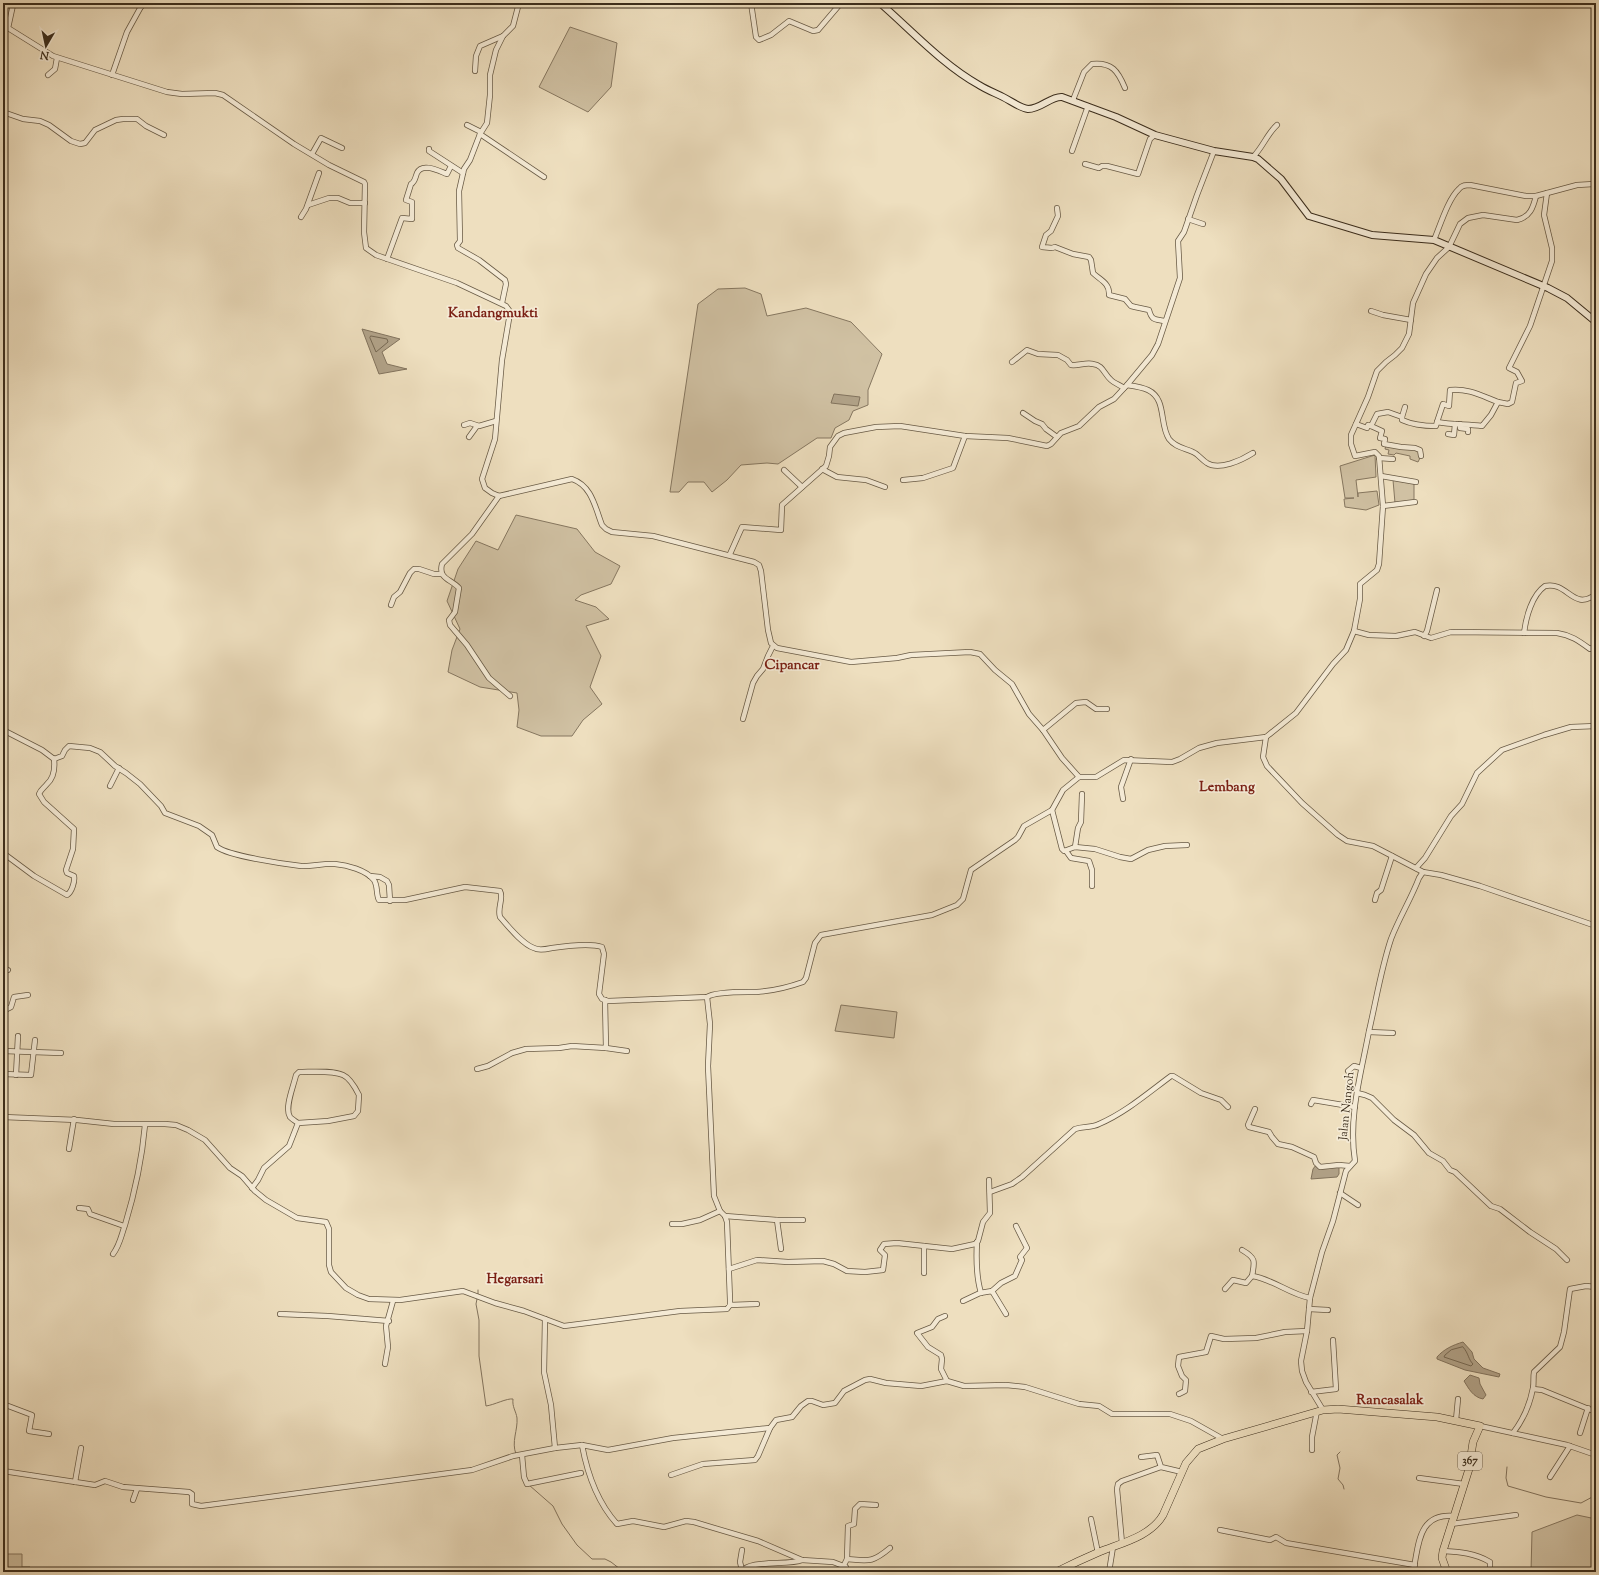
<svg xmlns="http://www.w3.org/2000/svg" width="1599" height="1575" font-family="'Sorts Mill Goudy',serif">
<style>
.green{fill:#d0c1a3;stroke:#867760}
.water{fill:#b1a288;stroke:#82735d}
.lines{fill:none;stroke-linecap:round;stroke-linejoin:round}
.shore{stroke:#766852;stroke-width:1}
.stream{stroke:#82735d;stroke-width:1}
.street-casing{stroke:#685a45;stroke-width:6}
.secondary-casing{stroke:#3b2d1c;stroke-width:8}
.primary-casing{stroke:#3b2d1c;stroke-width:8}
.street{stroke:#f4ead5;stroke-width:4.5}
.secondary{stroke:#f4ead5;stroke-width:6}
.primary{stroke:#eedfbf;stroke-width:7}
.labels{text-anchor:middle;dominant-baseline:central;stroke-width:3.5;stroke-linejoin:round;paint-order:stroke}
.shield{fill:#f4ead5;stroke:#726654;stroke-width:1}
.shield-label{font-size:11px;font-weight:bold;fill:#3b2d1c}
.street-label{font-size:12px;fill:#3b2d1c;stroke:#f4ead5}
.quarter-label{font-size:14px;font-weight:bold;fill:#7a1f14;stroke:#f4ead5}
</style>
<rect width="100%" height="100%" fill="#eedfbf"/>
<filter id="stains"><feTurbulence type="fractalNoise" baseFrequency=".005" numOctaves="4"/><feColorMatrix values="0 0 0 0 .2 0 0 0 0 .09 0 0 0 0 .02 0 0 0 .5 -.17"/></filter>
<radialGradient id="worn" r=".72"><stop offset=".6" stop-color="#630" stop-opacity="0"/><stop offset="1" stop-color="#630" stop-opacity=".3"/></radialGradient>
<g class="green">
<polygon points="570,27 617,43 611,87 588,112 539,87"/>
<polygon points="745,288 761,294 767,316 806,308 851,322 882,354 868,390 868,405 853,411 849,420 835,428 831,438 817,438 778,464 767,463 741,465 727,480 712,492 704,482 688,482 679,492 670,492 698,304 718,289"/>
<polygon points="1386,445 1415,449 1419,451 1420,458 1418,462 1410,459 1410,456 1396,453 1394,455 1388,454 1389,450 1385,449"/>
<polygon points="1375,455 1376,477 1356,480 1358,497 1358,493 1377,491 1379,505 1366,510 1345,507 1344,499 1354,498 1345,498 1340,466"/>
<polygon points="1393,480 1414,483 1414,501 1395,503"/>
<polygon points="516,515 577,529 595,552 620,566 611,584 581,595 575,600 596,607 609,619 586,626 601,656 590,687 602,704 583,720 572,736 541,736 517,727 519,710 517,693 480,687 448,672 452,650 460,629 447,601 458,569 476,541 498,550"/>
<polygon points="841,1005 897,1012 894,1038 835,1031"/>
<polygon points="1577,1515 1596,1519 1596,1572 1531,1572 1532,1532"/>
<polygon points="3,1554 22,1554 22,1567 30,1567 30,1572 3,1572"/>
</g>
<g class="water">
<polygon points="362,329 400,339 382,352 387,364 407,369 379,374"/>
<polygon points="834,394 860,397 858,406 831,403"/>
<polygon points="1316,1165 1339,1167 1339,1174 1337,1177 1311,1179 1313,1169"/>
<path d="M1463 1342 1472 1352 1474 1359 1483 1368 1500 1374 1499 1377 1465 1370 1437 1359V1357C1444 1349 1453 1345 1463 1342Z"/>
<path d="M1470 1375 1479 1378 1480 1384 1486 1395 1483 1399C1473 1397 1469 1389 1464 1381Z"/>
</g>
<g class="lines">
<g class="shore">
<polygon points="371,336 387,339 388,342 376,352 370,338"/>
<path d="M1463 1347C1469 1354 1468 1359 1473 1364L1471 1366 1444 1357 1445 1355 1451 1350Z"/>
</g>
<g class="stream">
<polyline points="478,1294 478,1290"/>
<path d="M477 1299 476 1304 479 1320V1356L486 1406C494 1405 507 1398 513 1399 512 1407 516 1411 517 1418 518 1430 511 1442 516 1454"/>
<polyline points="1340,1452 1337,1455 1340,1468 1338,1479 1343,1485 1344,1489"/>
<polyline points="1507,1467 1506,1478 1508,1486 1546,1497 1581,1503 1596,1495"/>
<polyline points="529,1485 553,1506 562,1524 577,1545 592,1559 605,1559 611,1562 620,1569 629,1569 633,1572"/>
<polyline points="950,1572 963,1568 969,1572"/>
<path d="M1176 1572C1186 1569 1198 1566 1207 1572"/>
</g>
<g class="street-casing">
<g id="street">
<polyline points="5,3 13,5 14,3"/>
<polyline points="133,3 141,7"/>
<polyline points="751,3 756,37 759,40 771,35 789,21 813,31 818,30 841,3"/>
<path d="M13 5 8 28 53 56 167 92 182 94 215 93 223 95 294 144 329 165 364 182 365 184 364 232 366 248 376 255 457 283 506 306 509 310 510 313 502 360 495 439 482 479 485 488 492 493 499 496 572 479C592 486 595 507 602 525L606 529 612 532 653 536 754 562 759 565 761 571 768 630 771 643 777 648 851 662 897 658 911 655 970 652 980 654 995 670 1012 684 1029 714 1043 730 1062 758 1079 777H1096L1124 760 1172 762 1180 759 1199 748 1217 743 1266 737 1296 713 1333 664 1346 650 1354 631 1360 599V584L1377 570 1379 564 1383 506 1379 456 1375 452 1355 456 1351 444V435L1368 397 1377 371 1386 362 1395 355 1402 348 1409 334 1413 303 1426 274 1437 258 1449 247 1460 224 1468 218 1483 215 1517 220C1530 217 1533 208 1536 196"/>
<polyline points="475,71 476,56 480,46 503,36"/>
<polyline points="48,75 55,69 57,58"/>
<polyline points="112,75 127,32 143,3"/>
<path d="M1073 100 1084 72 1092 64C1112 62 1118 71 1125 88"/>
<polyline points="3,112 23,119 40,121 49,125 71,141 80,144 85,143 95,130 116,120 123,119 137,119 146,126 164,135"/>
<polyline points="467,125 481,132"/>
<polyline points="480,134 544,177"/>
<polyline points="429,149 429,151 463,173"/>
<polyline points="1072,151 1088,106"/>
<polyline points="312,154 321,138 342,148"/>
<path d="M1253 157C1263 147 1267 134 1277 125"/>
<polyline points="1085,164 1099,168 1102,166 1107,166 1138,174 1150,139 1155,135"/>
<polyline points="308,205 329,198 338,198 350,203 365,203"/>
<path d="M1057 208 1058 216 1051 231 1046 235 1042 247 1052 248 1055 247 1073 254 1089 257 1091 260 1093 273C1100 280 1110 283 1109 295L1125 299 1131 306 1135 307 1149 310C1152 321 1155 319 1165 321"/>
<polyline points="301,217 306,209 319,173"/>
<polyline points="1188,219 1203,224"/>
<path d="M1434 240C1440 226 1448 199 1459 189 1462 185 1466 185 1470 185L1526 196H1536L1577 185 1594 184"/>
<path d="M387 259 402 218 412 219V202L406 200 411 184C415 182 415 178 417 173 422 162 439 171 447 174L451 166"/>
<polyline points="502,303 506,284 505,280 479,260 458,248 457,245 460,241 459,191 464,169 470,160 480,134 487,123 490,95 490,75 496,50 503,36 513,26 519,3"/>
<polyline points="1371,311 1383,315 1411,320"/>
<path d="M1012 362 1027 350 1038 354 1058 355 1067 360 1071 365C1079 366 1086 362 1093 364 1103 365 1104 374 1111 380 1114 383 1120 385 1124 388"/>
<path d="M1127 385C1134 386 1142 387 1148 390 1167 399 1159 424 1169 439 1175 447 1184 448 1193 452 1198 454 1202 460 1207 463 1219 471 1242 460 1253 453"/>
<polyline points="1023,413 1035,421 1042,424 1046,429 1057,437"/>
<polyline points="1402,417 1405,407"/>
<path d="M1437 422 1443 404 1449 406 1450 390C1468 388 1482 396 1498 402"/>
<path d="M1356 424 1367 428 1368 425 1371 426 1377 414 1388 412 1402 417V420C1413 425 1424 426 1436 426L1437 422C1452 425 1467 424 1482 426L1491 415 1498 402 1508 404 1512 402 1516 383 1522 381 1517 372 1509 368 1530 326 1552 261V248L1544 215 1547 193"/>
<polyline points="1460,424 1460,428 1468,429 1468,432"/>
<polyline points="464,425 470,423 479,426 496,421"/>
<polyline points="1371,426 1382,431 1380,438 1385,439 1384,444 1401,447 1415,448 1420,450 1421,456"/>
<polyline points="1448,434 1454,435 1455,424"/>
<polyline points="469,437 477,426"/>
<polyline points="1379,458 1393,459"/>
<polyline points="822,469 837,477 866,480 885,487"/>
<polyline points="784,470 802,487"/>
<polyline points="1381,476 1416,482"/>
<polyline points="903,480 923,478 953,468 965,436"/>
<path d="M499 496 472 534 442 564C438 579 451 579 459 588L455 612 449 620 450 625 467 645 489 678 510 696"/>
<polyline points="1383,506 1415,502"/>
<polyline points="730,554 742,527 781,530 782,505 826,466 829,456 830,447 838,436 844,433 876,427 900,426 965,436 1008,438 1047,446 1051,444 1061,433 1079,426 1099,407 1114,399 1127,385 1152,355 1158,344 1180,278 1178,241 1184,232 1197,195 1214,151"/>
<polyline points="391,605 394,597 400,592 410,573 414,569 419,569 434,574 441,574"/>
<path d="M1354 631 1369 635 1396 636 1415 632 1431 638 1451 632 1557 633C1571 635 1579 641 1590 649L1596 646"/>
<path d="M1524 633C1526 617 1532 595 1545 586 1568 581 1573 612 1596 594"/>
<polyline points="1424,636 1427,631 1437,590"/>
<polyline points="743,719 753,683 757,676 763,669 768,656 773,646"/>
<path d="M3 730 42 750 54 759 62 756 65 750 69 746 90 748 100 752 115 766 126 773 140 784 161 806 165 813 199 826 212 835 217 847C229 856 284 864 301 866 312 867 323 863 335 864 347 865 366 870 374 880 378 886 376 895 379 900H405L465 887 500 891C504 898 497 908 500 917 508 926 522 944 534 948 539 951 547 949 552 948 566 946 590 943 602 947L604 954 599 994 602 999 608 1001 707 997C716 991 745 992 757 992 771 991 789 987 803 982L806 978 815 943 821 935 932 915 957 905 963 899 971 870 1015 840 1018 837 1024 826 1052 810 1063 790 1079 777"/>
<polyline points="1043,730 1076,703 1086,702 1096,709 1107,709"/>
<polyline points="1266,737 1263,757 1267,766 1302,803 1338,835 1347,841 1373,846 1423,872 1441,875 1480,886 1596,926"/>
<polyline points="110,786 119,768"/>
<polyline points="1123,799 1121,787 1131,759"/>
<polyline points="1052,810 1062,849 1064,851 1075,847 1095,849 1120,857 1131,859 1148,850 1165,846 1187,845"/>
<polyline points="1075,847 1078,828 1081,822 1082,794"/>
<polyline points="1066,851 1071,858 1089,861 1092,870 1092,886"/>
<path d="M3 853 34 876 67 895C72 892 75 881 74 876L67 873 66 870 73 849 74 829 44 802 39 794C41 789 44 788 47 784 54 778 55 768 54 759"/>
<polyline points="1416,868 1425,858 1451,816 1462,804 1477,773 1502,750 1544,735 1571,727 1596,726"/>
<polyline points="370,876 380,877 387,881 389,885 390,901"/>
<polyline points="1375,900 1377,893 1381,890 1392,856"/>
<polyline points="3,968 8,970"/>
<polyline points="3,1015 5,1010 11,1007 14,997 28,995"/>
<polyline points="1369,1032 1393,1033"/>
<polyline points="606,1048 627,1051"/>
<polyline points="3,1051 61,1053"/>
<polyline points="477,1069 488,1066 512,1053 526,1049 559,1048 572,1046 606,1048 605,1000"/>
<polyline points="1348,1071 1354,1066 1361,1068"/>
<polyline points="3,1074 31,1075 35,1040"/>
<polyline points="16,1075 18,1036"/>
<polyline points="1357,1093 1365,1095 1372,1098 1394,1120 1414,1135 1429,1153 1443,1161 1450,1170 1455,1172 1491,1206 1500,1209 1530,1232 1556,1249 1567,1260"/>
<polyline points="1311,1104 1313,1100 1355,1107"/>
<polyline points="1255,1109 1248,1125 1249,1127 1269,1132 1272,1137 1278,1144 1292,1147 1314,1157 1316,1163 1320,1167 1339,1165 1350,1166"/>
<polyline points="3,1117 77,1120 114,1124 165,1124 176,1125 188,1130 205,1140 230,1168 242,1176 255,1191 266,1200 297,1218 326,1222 329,1229 329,1265 331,1272 346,1288 358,1295 369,1299 400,1300 463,1291 495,1303 524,1311 564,1326 680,1311 727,1309 730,1305 730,1300 727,1222 725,1216 720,1211 714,1196 708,1066 710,1024 707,997"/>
<polyline points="69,1149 74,1119"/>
<path d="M252 1188 258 1180 264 1168 289 1146 298 1123 328 1121 354 1116 358 1111 359 1095C356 1089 350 1078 343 1075 332 1070 312 1072 299 1072L296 1075C294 1085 284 1108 290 1117 292 1119 295 1121 298 1123"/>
<polyline points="3,1189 4,1189"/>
<path d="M990 1192 1012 1184 1022 1177 1075 1129C1084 1126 1091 1128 1099 1124 1125 1113 1148 1093 1171 1076H1173L1201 1093 1221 1100 1228 1107"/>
<polyline points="1340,1193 1358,1205"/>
<polyline points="79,1208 88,1209 90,1214 124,1226"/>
<polyline points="725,1216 777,1220 803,1220"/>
<polyline points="777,1220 781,1249"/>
<polyline points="672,1224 682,1224 700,1220 720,1211"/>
<path d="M977 1242C976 1260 976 1276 981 1293"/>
<path d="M1242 1250C1256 1258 1255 1261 1252 1276"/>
<path d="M113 1254C120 1245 121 1236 125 1225 135 1192 142 1159 145 1125"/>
<polyline points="729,1269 757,1260 788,1262 823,1261 834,1264 847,1271 865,1272 883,1270 885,1255 880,1250 884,1244 897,1243 952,1249 975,1244 978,1241 983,1222 990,1213 989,1180"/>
<polyline points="924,1273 924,1246"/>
<path d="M1225 1289 1233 1280 1246 1283 1252 1276C1273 1279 1289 1294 1310 1298"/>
<polyline points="992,1291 1001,1283 1015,1276 1022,1260 1020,1257 1027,1248 1016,1226"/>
<polyline points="963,1301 980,1293 992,1291 1006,1314"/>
<polyline points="730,1305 757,1304"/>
<polyline points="1309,1309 1328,1310"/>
<polyline points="280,1314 328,1316 389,1321"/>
<polyline points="945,1316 938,1319 932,1327 917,1333 928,1347 941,1355 942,1359 941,1369 947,1381"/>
<polyline points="545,1319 544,1372 551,1405 555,1448"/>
<polyline points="385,1364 388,1347 386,1326 393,1301"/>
<polyline points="1533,1389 1542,1390 1596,1412"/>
<polyline points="1311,1392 1336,1389 1333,1340"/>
<polyline points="1179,1394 1185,1391 1186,1380 1182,1376 1178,1366 1179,1357 1206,1352 1211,1336 1224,1339 1256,1338 1285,1332 1307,1331"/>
<polyline points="3,1404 32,1415 29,1431 49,1434"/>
<path d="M1323 1410 1306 1382 1302 1371 1301 1361 1307 1331 1310 1298 1322 1252 1333 1221 1346 1171 1355 1161C1348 1117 1361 1074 1369 1031 1376 1001 1381 969 1391 939 1399 918 1411 899 1419 878L1423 872"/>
<polyline points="1456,1420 1458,1399"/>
<polyline points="1480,1426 1567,1445 1596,1455"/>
<path d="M1513 1433C1523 1420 1530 1404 1533 1388 1534 1383 1533 1377 1534 1372L1560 1347 1564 1332 1570 1289 1586 1286 1596 1287"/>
<polyline points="1580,1433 1588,1408"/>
<polyline points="1312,1450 1312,1437 1317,1411"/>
<polyline points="522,1455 524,1477 527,1484 581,1473"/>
<polyline points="1141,1457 1157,1455 1161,1467 1182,1472"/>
<polyline points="3,1471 95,1485 105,1481 123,1487 189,1492 192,1494 192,1504 201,1506 472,1470 513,1456 555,1448 582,1445"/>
<polyline points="671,1475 703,1464 755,1460 758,1456 770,1428"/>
<polyline points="1550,1477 1570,1446"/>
<polyline points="1419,1478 1464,1484"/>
<polyline points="75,1482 81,1448"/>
<polyline points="133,1500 137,1489"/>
<polyline points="1091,1519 1098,1553"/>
<polyline points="1451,1524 1516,1515"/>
<polyline points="1220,1530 1270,1540 1276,1537 1286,1543 1415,1565"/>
<polyline points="1122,1543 1117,1489 1118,1484 1122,1481 1161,1467"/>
<path d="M1443 1551C1460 1552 1475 1553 1490 1562V1572"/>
<path d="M847 1559C869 1561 872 1563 890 1548"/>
<polyline points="844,1565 847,1559 848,1526 854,1524 855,1509 860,1504 876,1505"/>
<polyline points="742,1570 740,1562 742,1550"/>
<path d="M742 1572C748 1559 789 1566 802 1560"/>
<path d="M847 1572 846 1567 833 1562 802 1560 758 1541 694 1522 686 1521 664 1527 633 1521 617 1524C598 1503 587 1472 582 1445L608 1450 673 1438 770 1428 776 1420 792 1417 801 1406 808 1401H812L823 1405 835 1403 844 1391 865 1380 870 1379 886 1383 921 1386 947 1381 964 1386 1006 1385 1025 1387 1079 1404 1099 1406 1112 1414H1170L1191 1421 1223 1439"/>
<polyline points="1109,1572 1113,1547"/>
<path d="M1413 1572C1419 1546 1417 1513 1454 1516"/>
</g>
</g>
<g class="secondary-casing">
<path id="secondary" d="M880 3C911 30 943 65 979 85 987 90 995 93 1003 97 1011 101 1020 108 1028 109 1041 109 1051 96 1062 97L1116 117 1155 135 1214 151 1253 157 1258 159 1281 179 1309 216 1372 235 1434 240 1548 288 1567 298 1596 322"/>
</g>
<g class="primary-casing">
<path id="primary" d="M1056 1572C1070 1565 1085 1558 1099 1552 1121 1543 1150 1537 1163 1515L1186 1463 1198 1449 1223 1439 1323 1410 1338 1409 1437 1417 1480 1426 1473 1442 1469 1469 1443 1551 1442 1558 1447 1572"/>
</g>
<use href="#street" class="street"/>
<use href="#secondary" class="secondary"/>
<use href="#primary" class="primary"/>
</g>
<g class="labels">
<rect class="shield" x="1458" y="1452" width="24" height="18" rx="3"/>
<g class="shield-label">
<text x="1470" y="1461">367</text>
</g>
<g class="street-label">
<text transform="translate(1347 1106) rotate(-84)">Jalan Nangoh</text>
</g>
<g class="quarter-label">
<text x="493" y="314">Kandangmukti</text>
<text x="792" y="666">Cipancar</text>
<text x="1227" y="788">Lembang</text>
<text x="515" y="1280">Hegarsari</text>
<text x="1390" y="1401">Rancasalak</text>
</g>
</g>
<rect width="1599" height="1575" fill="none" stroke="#eedfbf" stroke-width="16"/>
<rect x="4" y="4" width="1591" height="1567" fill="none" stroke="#3b2d1c" stroke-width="2"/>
<rect x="8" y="8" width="1583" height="1559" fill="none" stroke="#3b2d1c"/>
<g transform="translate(46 46) rotate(189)" stroke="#f4ead5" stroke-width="3" paint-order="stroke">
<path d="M0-3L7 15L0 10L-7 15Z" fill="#3b2d1c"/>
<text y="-6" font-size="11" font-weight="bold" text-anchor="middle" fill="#3b2d1c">N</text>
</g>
<rect width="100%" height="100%" filter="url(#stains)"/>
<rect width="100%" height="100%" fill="url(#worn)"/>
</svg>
